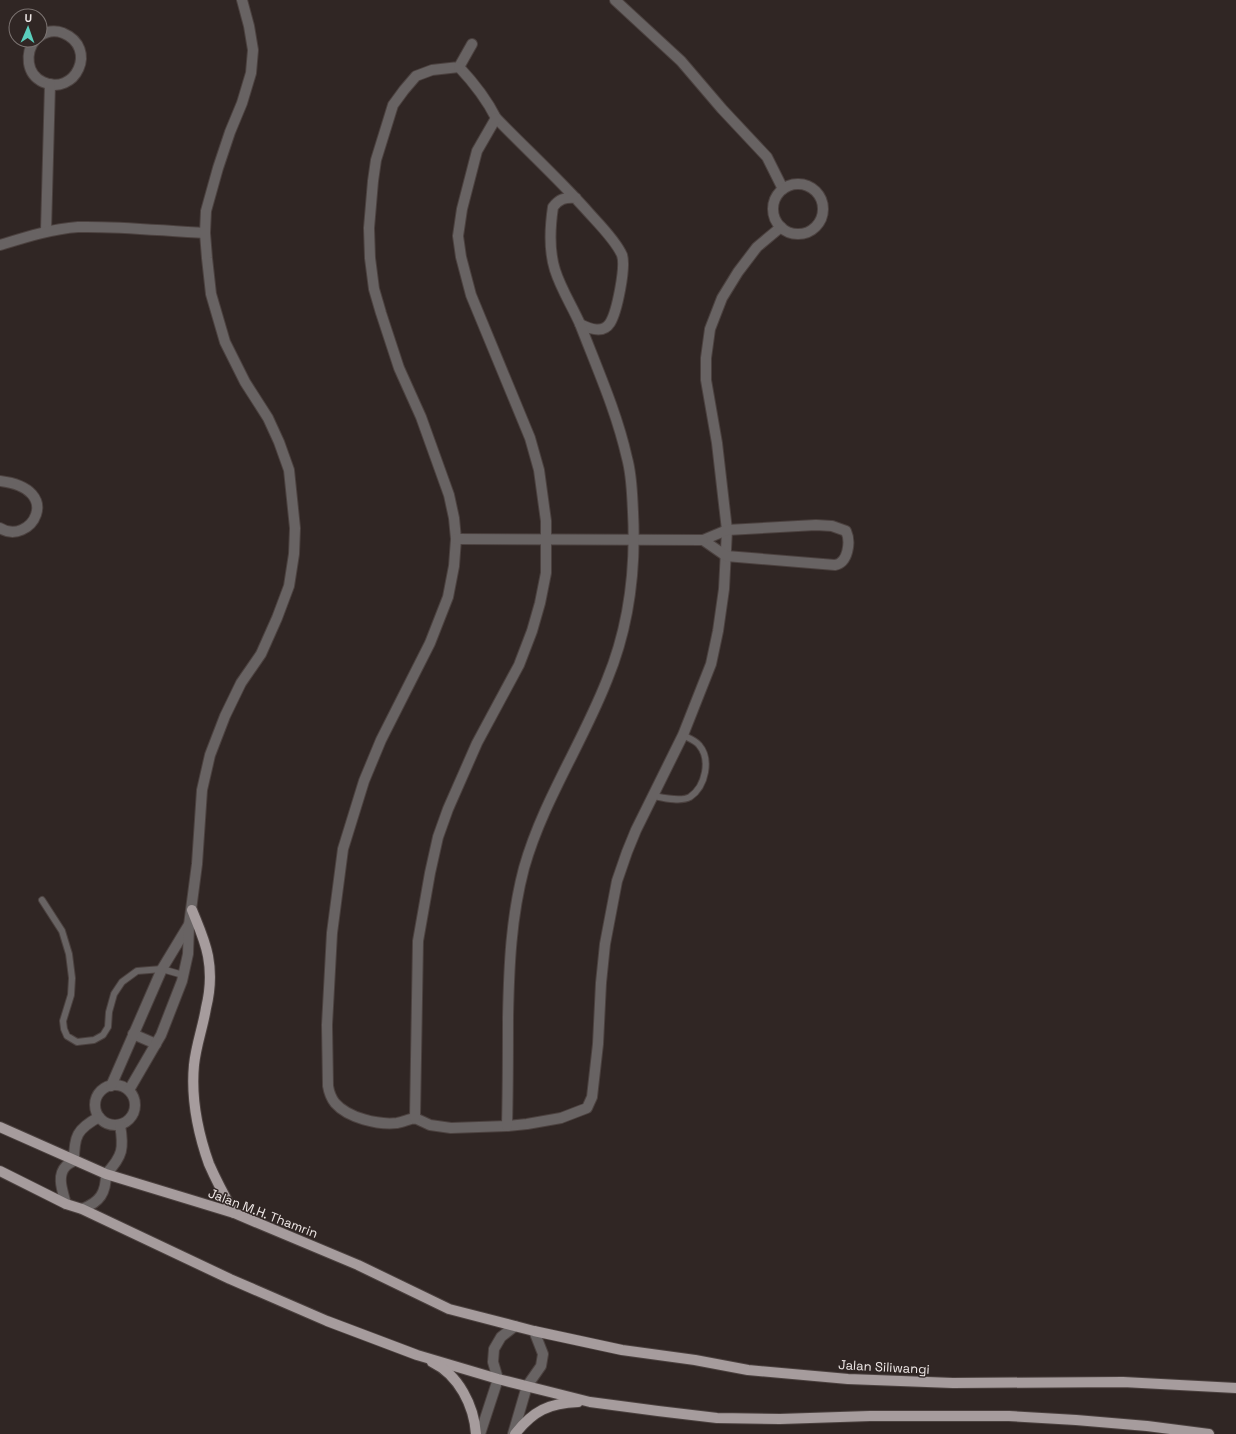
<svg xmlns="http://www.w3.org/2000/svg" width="1236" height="1434" font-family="'Space Grotesk',sans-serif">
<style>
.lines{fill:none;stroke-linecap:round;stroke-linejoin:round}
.service-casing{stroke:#4b413f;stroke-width:8}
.minor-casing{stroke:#4b413f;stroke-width:12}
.primary-casing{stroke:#4b413f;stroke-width:12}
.service{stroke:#686363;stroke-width:6}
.minor{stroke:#686363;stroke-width:10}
.primary{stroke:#a69c9d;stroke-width:10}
.labels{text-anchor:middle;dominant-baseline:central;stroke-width:3;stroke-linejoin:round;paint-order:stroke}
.street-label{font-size:13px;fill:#efe8e7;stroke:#302624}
</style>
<rect width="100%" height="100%" fill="#302624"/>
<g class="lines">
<g class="service-casing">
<g id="service">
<path d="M654 796C664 798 681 802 690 797 706 786 711 759 699 745 695 740 688 738 683 735"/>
<polyline points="42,900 62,931 69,954 72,978 71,995 63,1021 64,1029 67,1036 77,1042 94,1040 103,1035 108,1027 109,1012 114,994 122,982 137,971 162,969 183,975"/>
</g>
</g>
<g class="minor-casing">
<g id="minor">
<polyline points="615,0 681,61 722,109 767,157 783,189"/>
<path d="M35 40C25 53 26 74 43 82 75 97 99 48 63 33 55 30 47 31 40 36"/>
<path d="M472 44 459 67 432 70 416 76 404 90 393 105 376 160 373 181 369 228 370 258 374 289 381 313 399 368 421 417 449 495 454 518 456 539 454 566 448 597 430 643 381 740 364 781 343 849 332 933 327 1025 328 1086C329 1092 331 1098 335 1103 348 1118 378 1125 397 1123 403 1122 409 1119 415 1118L430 1125 451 1128 507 1126 527 1124 561 1118 587 1108 592 1097 598 1044 601 983 605 944 617 881 627 852 636 830 683 735 711 664 718 631 724 589 727 530 717 443 706 380V358L710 329 722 298 738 272 757 247 781 227"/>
<path d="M459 67C474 83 486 98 496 118 527 150 560 180 590 214 600 225 616 241 622 255 626 267 617 312 610 323 603 334 590 329 580 324 572 306 561 289 555 270 549 251 550 227 553 207 559 199 565 197 576 198"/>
<circle cx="798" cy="209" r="25"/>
<polyline points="46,231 50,84"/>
<path d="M0 245C26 237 51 229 78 227 120 226 163 231 205 233"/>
<path d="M0 481C66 489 30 547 0 528"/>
<path d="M816 525 832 526 846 531C851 542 848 563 835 565L726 556 703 540 727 530Z"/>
<polyline points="456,539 703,540"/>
<polyline points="133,1034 156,1044"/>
<circle cx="115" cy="1105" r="20"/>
<polyline points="111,1086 162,969 188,926"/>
<polyline points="129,1090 161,1035 182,981 188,954 189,925 197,864 202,790 210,755 225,716 241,683 261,654 277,618 289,586 294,554 295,528 289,470 279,442 268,418 245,382 225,342 211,294 207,258 205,233 206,211 218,168 230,132 242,103 251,73 253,50 249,26 242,0"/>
<polyline points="415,1118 418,941 430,873 438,837 448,809 477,743 519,665 532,631 540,603 546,573 546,521 539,470 530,438 471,295 461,257 458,236 462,209 477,151 496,118"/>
<path d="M507 1126C508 1089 508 1053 508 1017 509 966 511 917 524 868 543 801 582 744 607 680 629 627 636 570 633 512 632 494 632 476 627 458 617 413 597 368 580 324"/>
<path d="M66 1204C63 1192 56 1176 66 1166 68 1164 72 1162 74 1161 74 1136 77 1129 99 1117"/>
<path d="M82 1209C100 1202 106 1193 106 1174 123 1156 124 1148 120 1125"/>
<polyline points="480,1434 498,1379 493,1362 494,1349 501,1337 515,1326"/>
<polyline points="513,1434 527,1386 541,1366 543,1354 534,1331"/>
</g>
</g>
<g class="primary-casing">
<g id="primary">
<path d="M192 910C198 925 205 940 208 956 211 972 210 992 206 1008 203 1027 196 1045 194 1065 191 1097 198 1133 209 1164 216 1180 225 1197 234 1213"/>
<polyline points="0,1127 106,1174 234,1213 358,1265 449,1309 534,1331 622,1350 695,1360 748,1370 848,1379 953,1383 1123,1382 1236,1388"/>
<polyline points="0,1171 66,1204 82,1209 230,1279 327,1321 417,1355 498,1379 590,1402 658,1411 717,1418 780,1419 870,1416 1009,1416 1076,1420 1147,1426 1209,1434"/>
<path d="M432 1362C459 1375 474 1406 476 1434"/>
<path d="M515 1434C533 1411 549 1403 578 1402"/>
</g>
</g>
<use href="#service" class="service"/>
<use href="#minor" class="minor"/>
<use href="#primary" class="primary"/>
</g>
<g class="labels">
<g class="street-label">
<text transform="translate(263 1213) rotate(21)">Jalan M.H. Thamrin</text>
<text transform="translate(884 1367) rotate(3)">Jalan Siliwangi</text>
</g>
</g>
<g transform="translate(28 28) rotate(2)"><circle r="19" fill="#302624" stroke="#7c7472"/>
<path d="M0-3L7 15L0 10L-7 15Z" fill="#5acebc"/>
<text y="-6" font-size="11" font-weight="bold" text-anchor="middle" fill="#efe8e7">U</text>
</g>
</svg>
